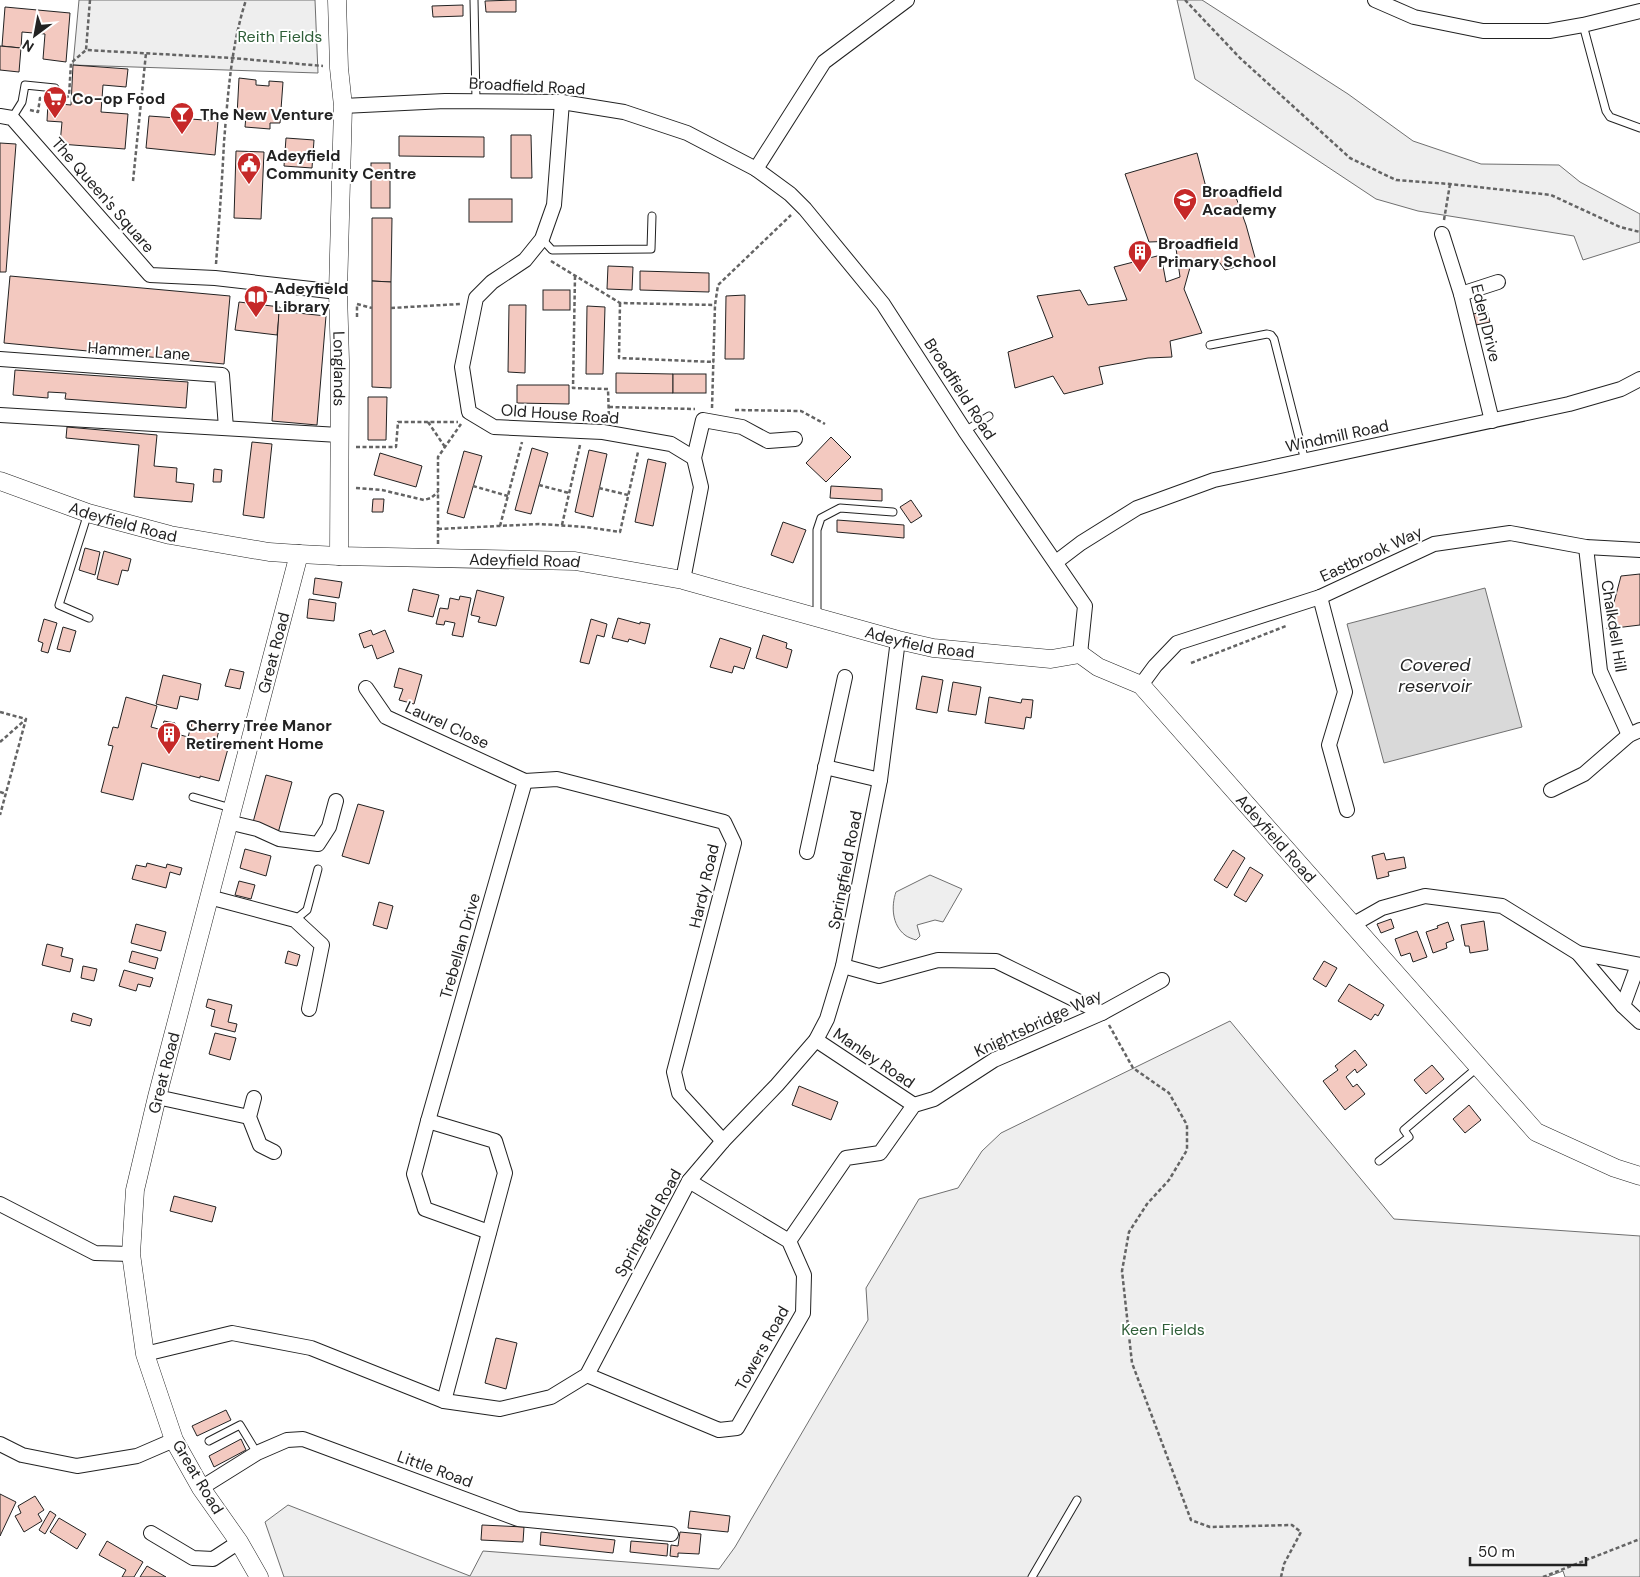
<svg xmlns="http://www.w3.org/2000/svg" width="1640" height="1577" font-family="'DM Sans',sans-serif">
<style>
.green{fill:#eee;stroke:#6f6f6f}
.water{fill:#d9d9d9;stroke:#6f6f6f}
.building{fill:#f3c9c0;stroke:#222}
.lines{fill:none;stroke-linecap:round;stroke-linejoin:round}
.service-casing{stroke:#222;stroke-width:9}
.minor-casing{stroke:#222;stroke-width:16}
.tertiary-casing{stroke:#222;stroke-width:19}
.path{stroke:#646464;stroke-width:2.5;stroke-dasharray:4 2.5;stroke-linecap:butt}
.service{stroke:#fff;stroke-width:7}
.minor{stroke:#fff;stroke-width:14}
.tertiary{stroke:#fff;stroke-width:18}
.labels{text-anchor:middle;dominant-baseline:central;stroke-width:4;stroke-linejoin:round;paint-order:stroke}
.park-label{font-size:16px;fill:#2f5e38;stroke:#fff}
.street-label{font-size:16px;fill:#222;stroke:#fff}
.poi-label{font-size:16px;font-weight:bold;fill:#222;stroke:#fff;text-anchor:start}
.water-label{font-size:18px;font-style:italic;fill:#222;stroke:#fff}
</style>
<rect width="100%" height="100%" fill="#fff"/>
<g class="green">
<polygon points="79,0 315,0 318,73 73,65"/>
<polygon points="1177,0 1202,0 1348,94 1413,141 1481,164 1559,165 1580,182 1640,214 1640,242 1583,260 1574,236 1418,211 1376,199 1195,79"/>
<path d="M930 875 962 889 943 922 935 920 917 925 920 936 916 940C913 939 907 937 905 935 892 925 891 906 896 892Z"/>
<polygon points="1230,1021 1394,1219 1640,1236 1640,1577 1565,1577 1563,1571 1547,1577 284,1577 265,1522 288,1505 470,1576 483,1551 719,1569 735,1547 868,1320 866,1288 919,1199 958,1188 982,1151 1001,1133"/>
</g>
<polygon class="water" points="1485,588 1522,727 1384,763 1347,624"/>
<g class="building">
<polygon points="516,0 516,12 486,12 485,1"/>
<polygon points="463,5 463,16 433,17 432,6"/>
<polygon points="5,7 70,13 66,62 43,59 45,34 22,32 21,48 2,46"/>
<polygon points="0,46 21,48 19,72 0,70"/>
<polygon points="73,65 128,69 126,87 103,85 101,112 128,114 125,149 60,144 62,122 47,121 48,103 71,105"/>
<polygon points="239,78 256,80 256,85 269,86 269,81 283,82 280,123 270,123 270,129 245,127 246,116 237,116"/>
<polygon points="149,116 218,121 215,155 146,148"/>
<polygon points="511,135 531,135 532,178 511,178"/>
<polygon points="399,136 484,137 484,157 399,156"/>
<polygon points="286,138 314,140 312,168 284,166"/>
<polygon points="0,143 16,144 6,272 0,272"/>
<polygon points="236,151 264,152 261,219 234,218"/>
<polygon points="1197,153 1208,195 1233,189 1246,225 1256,261 1225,270 1217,259 1191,264 1184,289 1202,333 1170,341 1172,357 1148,358 1099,367 1103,384 1064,394 1053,376 1015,388 1008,352 1053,337 1037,296 1080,290 1088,305 1127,300 1114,267 1161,255 1166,282 1180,277 1175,241 1149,242 1125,174"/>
<rect x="371" y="163" width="19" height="45"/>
<rect x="469" y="199" width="43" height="23"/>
<polygon points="372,218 392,218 391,282 372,281"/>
<polygon points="608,266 633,267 632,290 607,289"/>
<polygon points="640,271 709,273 709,292 640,290"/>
<polygon points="10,276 230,296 224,364 4,343"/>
<polygon points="372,281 391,282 391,388 372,387"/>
<rect x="543" y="290" width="27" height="20"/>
<polygon points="745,295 744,359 725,359 726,296"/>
<polygon points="239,302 280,307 277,335 235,330"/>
<polygon points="509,305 526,305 525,373 508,372"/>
<polygon points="587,306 605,307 603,374 586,374"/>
<polygon points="279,311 326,316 317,425 272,421"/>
<polygon points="1487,311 1490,322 1476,325 1473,314"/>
<polygon points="15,370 188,382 186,408 65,399 66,393 48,392 48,398 13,395"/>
<polygon points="616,373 673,374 673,393 616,393"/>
<rect x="673" y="374" width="33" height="19"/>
<polygon points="517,385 569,385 569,404 517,403"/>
<polygon points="368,397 387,397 386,440 368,440"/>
<polygon points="67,427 157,435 154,466 177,468 176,482 194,484 192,502 134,497 139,445 66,438"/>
<polygon points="831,437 851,457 826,482 806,463"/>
<polygon points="252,442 272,444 264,518 243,515"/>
<polygon points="532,448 548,453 531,514 515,510"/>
<polygon points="589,450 607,454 593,517 575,512"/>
<polygon points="464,451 482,456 464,518 447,513"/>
<polygon points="380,453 422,466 416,487 374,475"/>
<polygon points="648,459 666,463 653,526 635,522"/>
<polygon points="214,469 222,470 221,482 213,482"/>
<polygon points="831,486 882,489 882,501 830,498"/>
<polygon points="373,499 384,499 383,512 372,512"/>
<polygon points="911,500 922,516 911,523 900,507"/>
<polygon points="837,520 904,525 904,538 837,532"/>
<polygon points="783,522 806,530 793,563 771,555"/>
<polygon points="85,548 100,552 95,575 79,570"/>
<polygon points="104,551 131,559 128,571 122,570 118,585 97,579"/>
<polygon points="1640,574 1640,625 1607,629 1621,576"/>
<polygon points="315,578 342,582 339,598 313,594"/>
<polygon points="413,589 439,595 433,617 408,611"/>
<polygon points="477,590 504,597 496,626 478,622 480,617 471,615"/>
<polygon points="460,596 471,598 463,637 452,635 455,623 445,621 444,625 436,624 440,608 448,609 450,598 459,600"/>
<polygon points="309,599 336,603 334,621 307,618"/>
<polygon points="618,618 640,624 640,622 650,624 645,644 629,639 628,642 612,638"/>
<polygon points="44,619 57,623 48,653 41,651 43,643 38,641"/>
<polygon points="591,619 607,624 604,637 597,635 589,664 580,662"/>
<polygon points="63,627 76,631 70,652 57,649"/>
<polygon points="371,630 373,635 385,630 394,652 377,659 372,645 364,648 359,634"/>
<polygon points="763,635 787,643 786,648 792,650 787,668 756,658"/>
<polygon points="720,638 751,648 744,669 734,666 732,673 710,667"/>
<polygon points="399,668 422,675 414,704 399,700 403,689 394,687"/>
<polygon points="230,669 244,672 240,689 225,686"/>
<polygon points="163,675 201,684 198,700 180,696 177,709 156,704"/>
<polygon points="922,676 943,680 937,713 916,709"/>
<polygon points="953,682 981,687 976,715 948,711"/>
<polygon points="126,697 157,706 151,727 162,730 164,721 175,723 173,733 188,737 192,723 219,730 216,742 229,745 219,781 200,776 200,778 142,763 133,800 101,792 113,746 108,745 113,727 118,728"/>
<polygon points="989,697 1021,703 1022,699 1033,700 1031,718 1026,717 1024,729 985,723"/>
<polygon points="266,775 292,782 278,833 252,826"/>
<polygon points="358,804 384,811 369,864 342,856"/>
<polygon points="245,849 271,856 266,876 240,868"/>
<polygon points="1233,850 1245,858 1227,888 1214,880"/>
<polygon points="1384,853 1386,860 1404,857 1406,868 1388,872 1389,876 1377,879 1372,856"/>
<polygon points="147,863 166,868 167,864 182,868 180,875 170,872 166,888 132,879 136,865 146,867"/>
<polygon points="1250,867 1263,875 1246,902 1234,895"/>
<polygon points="239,881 255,885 251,899 235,895"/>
<polygon points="379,902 393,906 387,929 373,925"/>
<polygon points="1391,919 1394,928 1381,933 1377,924"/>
<polygon points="1484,921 1488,950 1470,953 1469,946 1465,946 1461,925"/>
<polygon points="1448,922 1454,940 1446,943 1447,948 1433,953 1426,932 1438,928 1437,926"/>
<polygon points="136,924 166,932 161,951 131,943"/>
<polygon points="1417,931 1427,957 1413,962 1410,953 1401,956 1395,939"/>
<polygon points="47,944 63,948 61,956 73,959 70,972 42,965"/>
<polygon points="132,951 158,958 155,969 129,962"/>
<polygon points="288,951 300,955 297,966 285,963"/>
<polygon points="1324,961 1337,968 1326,987 1313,979"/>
<polygon points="83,966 97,969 94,981 81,978"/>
<polygon points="124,970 153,978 150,987 138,984 136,991 119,986"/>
<polygon points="1349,984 1384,1005 1378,1016 1375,1014 1371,1020 1338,1001"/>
<polygon points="208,999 232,1005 228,1022 237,1024 235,1032 211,1026 215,1010 206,1007"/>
<polygon points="73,1013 92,1019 90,1026 71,1021"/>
<polygon points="215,1033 236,1038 230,1060 209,1054"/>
<polygon points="1355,1050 1367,1065 1357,1073 1355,1069 1346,1077 1353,1087 1357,1084 1365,1094 1345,1110 1323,1081 1338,1070 1335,1066"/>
<polygon points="1432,1065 1444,1079 1426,1094 1414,1080"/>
<polygon points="799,1086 838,1102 831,1120 792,1105"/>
<polygon points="1469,1105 1481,1120 1465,1133 1453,1119"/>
<polygon points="174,1196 216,1207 212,1222 170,1211"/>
<polygon points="496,1338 517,1343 506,1389 485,1383"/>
<polygon points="226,1410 231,1420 197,1436 192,1426"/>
<polygon points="241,1439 246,1450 214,1467 209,1456"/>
<polygon points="0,1494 16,1502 0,1536"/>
<polygon points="35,1496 44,1510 38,1514 42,1521 24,1532 15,1516 21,1513 18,1506"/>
<polygon points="50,1511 56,1515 45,1534 39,1530"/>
<polygon points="690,1511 730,1516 728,1532 688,1528"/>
<polygon points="59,1518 86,1534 77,1549 50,1532"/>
<polygon points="482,1525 524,1527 523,1542 481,1540"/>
<polygon points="541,1532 615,1540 613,1553 540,1545"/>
<polygon points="680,1532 701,1534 699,1554 678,1553 678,1557 670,1556 671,1545 678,1546"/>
<polygon points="107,1541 143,1562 134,1577 122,1577 126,1570 99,1555"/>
<polygon points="631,1541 668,1544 667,1556 630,1552"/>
<polygon points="147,1566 166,1577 140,1577"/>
</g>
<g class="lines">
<g class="service-casing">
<g id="service">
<polyline points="474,0 476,100"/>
<polyline points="1583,25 1606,111 1610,117 1640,128"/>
<polyline points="12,118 22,102 25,85 55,88"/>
<polyline points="542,239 552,250 651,249 652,216"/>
<polyline points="1210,345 1267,334 1271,335 1274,339 1305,461"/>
<polyline points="965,431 989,416"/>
<polyline points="88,513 59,605 89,618"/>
<polyline points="817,617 817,530 821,518 840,508 893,512"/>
<polyline points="193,797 231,808"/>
<polyline points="295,920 307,910 318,869"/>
<polyline points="1379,1161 1409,1137 1404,1130 1478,1067"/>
<polyline points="209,1441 240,1425 257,1453"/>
<polyline points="1032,1577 1077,1500"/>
</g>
</g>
<g class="minor-casing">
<g id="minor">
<polyline points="1375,0 1414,17 1483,31 1549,31 1583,25 1640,11"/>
<polyline points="562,102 554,205 542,239 525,260 492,282 476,298 462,367 469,412 494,427 603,432 671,444 694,458"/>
<polyline points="343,106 445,101 562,102 624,112 687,133 756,169 790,194 805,209 883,304 965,431 1085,606 1080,654"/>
<polyline points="0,116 12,118 150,275 215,278 338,292"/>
<polyline points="756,169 824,62 907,0"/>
<polyline points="1442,234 1461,294 1492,421"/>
<polyline points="1461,294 1498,282"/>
<polyline points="0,359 222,375 226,428"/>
<polyline points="0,415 339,435"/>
<polyline points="1586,547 1600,671 1629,735"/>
<polyline points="1056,562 1081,543 1137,508 1214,480 1569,404 1621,389 1640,379"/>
<polyline points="683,580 701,487 694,458 703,420 742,427 768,441 795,439"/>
<polyline points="1320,597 1345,692 1329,745 1347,810"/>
<polyline points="1141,685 1155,666 1177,643 1320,597 1434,544 1510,533 1586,547 1640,550"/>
<polyline points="366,688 386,717 525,781 557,779 724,822 734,843 674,1072 679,1093 723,1141"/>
<polyline points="825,767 880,780"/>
<polyline points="1551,790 1584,774 1629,735 1640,730"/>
<polyline points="228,822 257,829 279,839 318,844 329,827 336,801"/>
<polyline points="807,852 845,677"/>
<polyline points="209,897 295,920 322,945 309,1009"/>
<polyline points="1352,925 1382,908 1425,896 1502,906 1578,953 1623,1006 1640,1022"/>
<polyline points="1578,953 1640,965"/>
<polyline points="843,966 879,976 938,960 996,961 1102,1013"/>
<polyline points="1623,1006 1638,965"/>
<polyline points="816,1040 914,1105"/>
<polyline points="157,1097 249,1117"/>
<polyline points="254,1098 249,1117 260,1145 274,1152"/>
<polyline points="428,1121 495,1141 505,1173 444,1401"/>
<polyline points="0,1204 95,1253 131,1254"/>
<polyline points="489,1232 425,1209 414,1174 428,1121 525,781"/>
<polyline points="789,1241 846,1158 880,1153 914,1105 934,1099 994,1060 1102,1013 1162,980"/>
<polyline points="145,1354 232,1333 311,1348 444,1401 500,1409 551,1397 587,1375 689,1181 723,1141 777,1085 816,1040 827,1019 843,966 880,780 898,640"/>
<polyline points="587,1375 719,1430 737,1428 803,1313 804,1275 789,1241 689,1181"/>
<polyline points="0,1444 22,1455 77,1466 137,1456 174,1440"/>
<polyline points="201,1488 257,1453 287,1440 303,1439 518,1519 671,1534"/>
<polyline points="151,1533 193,1558 213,1559 239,1542"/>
</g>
</g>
<g class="tertiary-casing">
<g id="tertiary">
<path id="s1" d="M337 0 339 68 343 106 338 292 340 361 339 556"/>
<path id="s2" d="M0 481 88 513 170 535 269 552 299 554 339 556 575 561 683 580 898 640 933 648 1051 659 1080 654 1098 667 1141 685 1536 1132 1615 1168 1640 1176"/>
<path id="s3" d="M259 1577 239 1542 201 1488 174 1440 145 1354 131 1254 135 1190 157 1097 299 554"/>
</g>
</g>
<g class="path">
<polyline points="90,0 86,50 232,58 323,66"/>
<polyline points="1185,0 1240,58 1350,158 1396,180 1450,184 1551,195 1620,227 1640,232"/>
<polyline points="59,99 63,99 69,96 71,63 86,50"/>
<polyline points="30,110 38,112 40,98 41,98"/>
<polyline points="133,181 146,53"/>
<polyline points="1444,220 1450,184"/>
<polyline points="551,261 620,303 715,305"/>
<path d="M216 264C219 223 222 183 224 142 228 94 231 46 246 0"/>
<polyline points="575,276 573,388 608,389 609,419"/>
<polyline points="620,303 619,358 714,362"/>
<polyline points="391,308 460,304"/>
<polyline points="357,317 357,304 372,308"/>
<polyline points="609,407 695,409"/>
<polyline points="712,408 715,305 718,285 791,215"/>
<polyline points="735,410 801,411 825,424"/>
<polyline points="428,422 445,447"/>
<polyline points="356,447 396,447 398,422 458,422"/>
<polyline points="539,485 569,493"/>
<polyline points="473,486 508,496"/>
<polyline points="356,488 382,490 424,500 431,498 438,492"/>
<polyline points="599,488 628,495"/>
<polyline points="562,525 580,445"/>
<polyline points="500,526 522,442"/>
<polyline points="438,529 539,524 586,527 620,532 638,452"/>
<polyline points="438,544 438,457 461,424"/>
<polyline points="1191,663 1286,626"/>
<polyline points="0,712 26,719 0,815"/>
<polyline points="0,742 25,720"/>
<polyline points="0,792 6,794"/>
<polyline points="1109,1025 1133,1068 1169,1093 1187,1125 1187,1150 1169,1180 1147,1204 1129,1232 1122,1271 1132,1363 1191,1520 1210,1527 1292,1525 1301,1532 1284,1564 1281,1577"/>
<polyline points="1543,1577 1640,1539"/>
</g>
<use href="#service" class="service"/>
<use href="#minor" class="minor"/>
<use href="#tertiary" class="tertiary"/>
</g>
<defs>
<g id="supermarket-pin" transform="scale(1.25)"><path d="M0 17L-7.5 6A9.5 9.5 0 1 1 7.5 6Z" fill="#c62828" stroke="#fff"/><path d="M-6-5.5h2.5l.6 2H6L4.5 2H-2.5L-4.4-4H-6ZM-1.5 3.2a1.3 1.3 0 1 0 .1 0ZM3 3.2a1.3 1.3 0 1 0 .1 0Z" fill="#fff"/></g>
<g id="bar-pin" transform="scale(1.25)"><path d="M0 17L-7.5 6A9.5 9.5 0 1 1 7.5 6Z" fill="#c62828" stroke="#fff"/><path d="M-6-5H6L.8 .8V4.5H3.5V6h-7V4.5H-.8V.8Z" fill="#fff"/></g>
<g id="civic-pin" transform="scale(1.25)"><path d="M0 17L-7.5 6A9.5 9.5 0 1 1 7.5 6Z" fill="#c62828" stroke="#fff"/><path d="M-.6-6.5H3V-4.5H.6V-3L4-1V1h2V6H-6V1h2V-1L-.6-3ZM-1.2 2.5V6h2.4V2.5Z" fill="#fff"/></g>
<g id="school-pin" transform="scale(1.25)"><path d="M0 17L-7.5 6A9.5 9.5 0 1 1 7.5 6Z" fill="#c62828" stroke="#fff"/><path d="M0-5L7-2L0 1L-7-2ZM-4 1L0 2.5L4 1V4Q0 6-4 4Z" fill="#fff"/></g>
<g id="building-pin" transform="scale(1.25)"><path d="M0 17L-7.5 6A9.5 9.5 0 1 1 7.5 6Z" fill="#c62828" stroke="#fff"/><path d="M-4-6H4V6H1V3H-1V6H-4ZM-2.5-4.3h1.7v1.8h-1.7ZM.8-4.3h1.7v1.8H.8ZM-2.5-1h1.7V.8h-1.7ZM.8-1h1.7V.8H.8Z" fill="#fff"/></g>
<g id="library-pin" transform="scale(1.25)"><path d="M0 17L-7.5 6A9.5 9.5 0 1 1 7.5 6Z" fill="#c62828" stroke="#fff"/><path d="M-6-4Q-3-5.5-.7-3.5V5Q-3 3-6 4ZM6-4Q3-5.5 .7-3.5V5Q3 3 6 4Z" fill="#fff"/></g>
</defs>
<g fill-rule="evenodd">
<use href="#supermarket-pin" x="55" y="98"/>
<use href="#bar-pin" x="182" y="114"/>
<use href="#civic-pin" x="249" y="164"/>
<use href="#school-pin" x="1185" y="200"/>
<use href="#building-pin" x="1140" y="252"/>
<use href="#library-pin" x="256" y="297"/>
<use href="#building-pin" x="169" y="734"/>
</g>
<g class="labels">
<g class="park-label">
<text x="280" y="36">Reith Fields</text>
<text x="1163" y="1329">Keen Fields</text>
</g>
<g class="street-label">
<text transform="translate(527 86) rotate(3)">Broadfield Road</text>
<text transform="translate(103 195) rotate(49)">The Queen's Square</text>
<text transform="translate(1486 323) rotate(76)">Eden Drive</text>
<text transform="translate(139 351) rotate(4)">Hammer Lane</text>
<text stroke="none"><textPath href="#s1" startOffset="369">Longlands</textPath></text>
<text transform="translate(960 389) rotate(57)">Broadfield Road</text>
<text transform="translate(560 414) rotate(4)">Old House Road</text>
<text transform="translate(1337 436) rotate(-12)">Windmill Road</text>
<text stroke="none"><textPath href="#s2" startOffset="130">Adeyfield Road</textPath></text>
<text transform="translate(1371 554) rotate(-25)">Eastbrook Way</text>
<text stroke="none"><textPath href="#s2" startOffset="535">Adeyfield Road</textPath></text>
<text transform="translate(1614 626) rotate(81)">Chalkdell Hill</text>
<text stroke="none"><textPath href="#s2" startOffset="940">Adeyfield Road</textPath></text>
<text stroke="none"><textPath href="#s3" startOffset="972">Great Road</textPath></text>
<text transform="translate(447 725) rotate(25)">Laurel Close</text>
<text stroke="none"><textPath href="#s2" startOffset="1375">Adeyfield Road</textPath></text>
<text transform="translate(845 870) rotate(-79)">Springfield Road</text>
<text transform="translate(704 886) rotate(-77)">Hardy Road</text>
<text transform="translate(460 946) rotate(-74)">Trebellan Drive</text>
<text transform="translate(1038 1023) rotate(-25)">Knightsbridge Way</text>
<text transform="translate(874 1058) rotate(34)">Manley Road</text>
<text stroke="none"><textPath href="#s3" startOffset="538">Great Road</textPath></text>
<text transform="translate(648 1223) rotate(-61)">Springfield Road</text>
<text transform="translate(762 1348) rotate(-61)">Towers Road</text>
<text transform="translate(435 1469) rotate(20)">Little Road</text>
<text transform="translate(198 1477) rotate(59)">Great Road</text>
</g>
<g class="poi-label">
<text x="72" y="98">Co-op Food</text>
<text x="200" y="114">The New Venture</text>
<text x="266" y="155">Adeyfield<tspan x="266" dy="18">Community Centre</tspan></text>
<text x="1202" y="191">Broadfield<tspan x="1202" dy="18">Academy</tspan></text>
<text x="1158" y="243">Broadfield<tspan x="1158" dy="18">Primary School</tspan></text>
<text x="274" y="288">Adeyfield<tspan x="274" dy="18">Library</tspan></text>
<text x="186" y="725">Cherry Tree Manor<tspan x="186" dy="18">Retirement Home</tspan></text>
</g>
<g class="water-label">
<text x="1435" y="665">Covered<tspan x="1435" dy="21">reservoir</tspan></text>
</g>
</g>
<g transform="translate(35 35) rotate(212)" stroke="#ffffff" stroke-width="4" paint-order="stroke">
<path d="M0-4L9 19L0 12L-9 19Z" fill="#222222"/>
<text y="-8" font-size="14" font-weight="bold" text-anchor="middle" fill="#222222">N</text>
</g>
<path d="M1470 1557v8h116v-8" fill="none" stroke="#222222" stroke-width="2.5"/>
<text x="1478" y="1557" font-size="15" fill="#222222" stroke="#ffffff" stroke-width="4" paint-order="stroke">50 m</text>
</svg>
